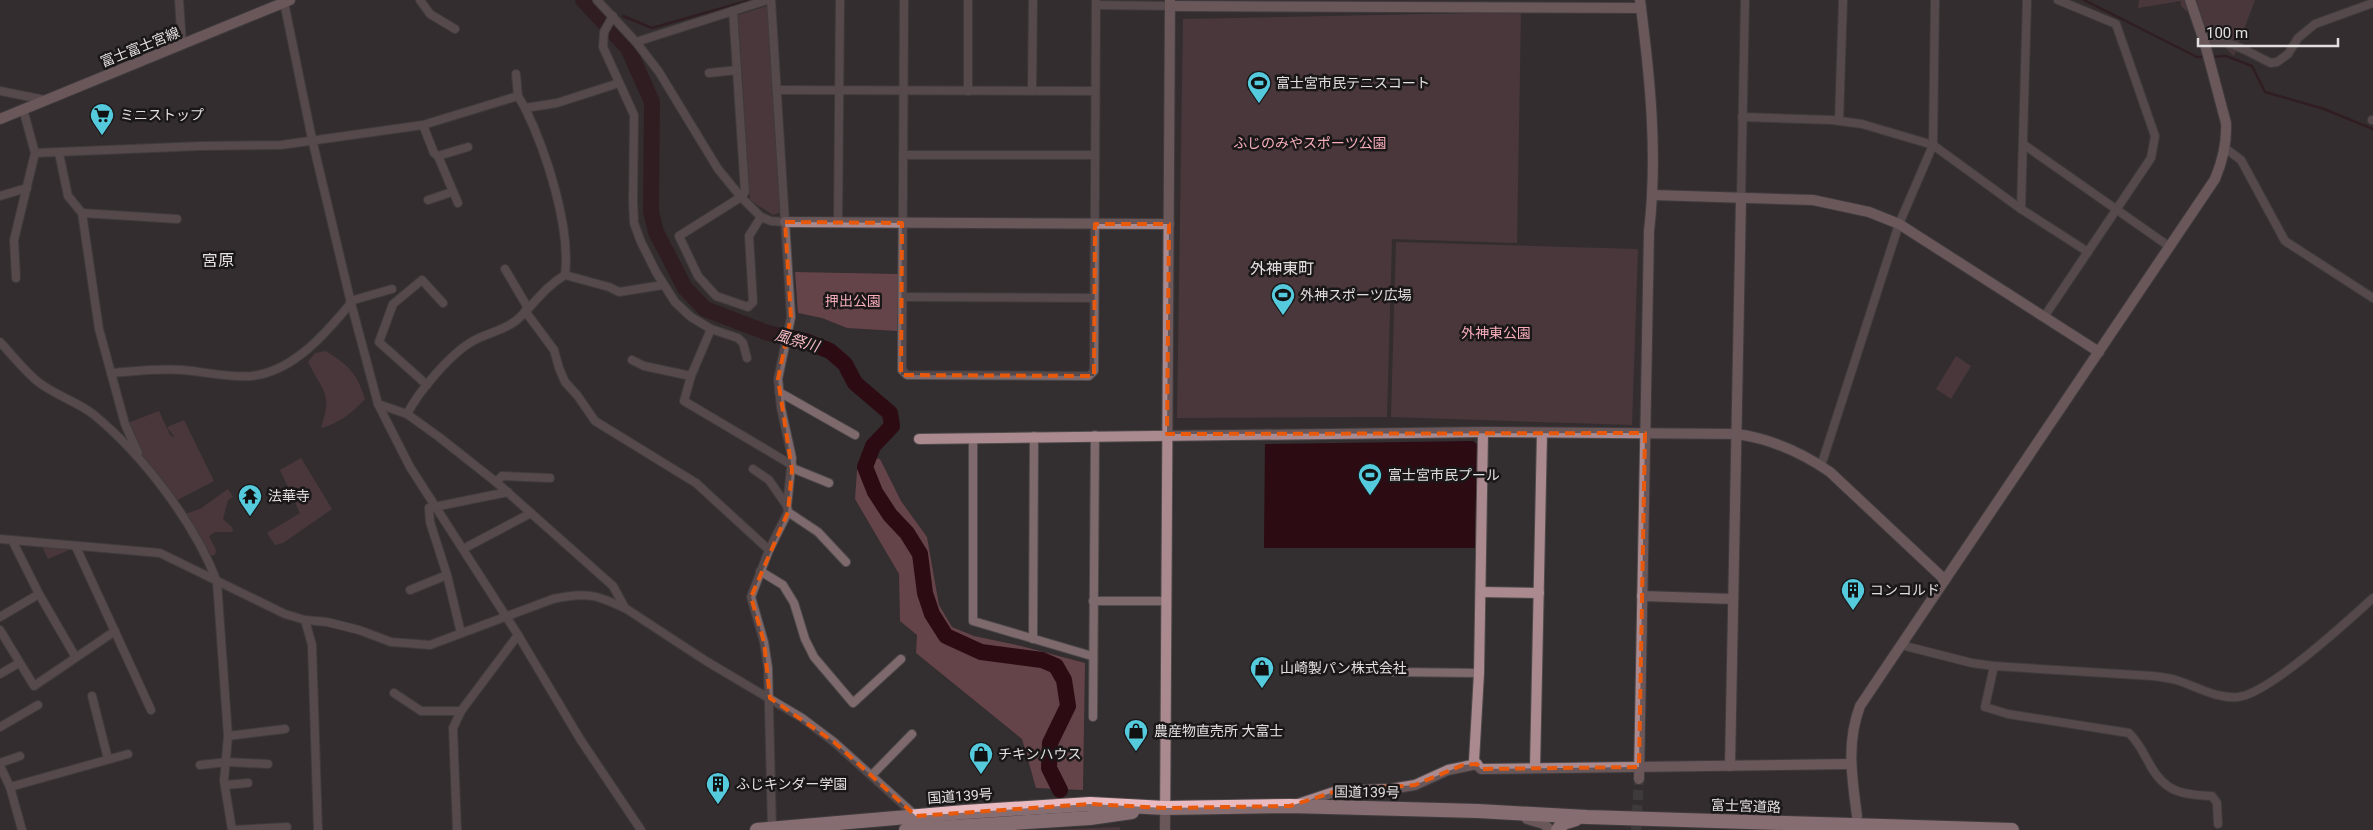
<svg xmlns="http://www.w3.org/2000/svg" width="2373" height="830" font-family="Roboto,'Noto Sans JP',sans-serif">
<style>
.green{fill:#644349}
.water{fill:#2d0b13}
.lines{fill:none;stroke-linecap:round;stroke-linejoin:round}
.stream{stroke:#2d0b13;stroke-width:2.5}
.river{stroke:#2d0b13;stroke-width:16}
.secondary-tunnel{stroke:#4d494a;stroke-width:10;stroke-dasharray:10 5;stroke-linecap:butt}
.street-casing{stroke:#4f4a4b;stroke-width:10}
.secondary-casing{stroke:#4f4a4b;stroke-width:12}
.highway-casing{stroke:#4f4a4b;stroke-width:16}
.street{stroke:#7e6a6d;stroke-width:8}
.secondary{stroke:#aa8a8f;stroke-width:10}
.highway{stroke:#eabac1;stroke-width:14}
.marked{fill:none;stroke:#e8590c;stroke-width:4;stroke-dasharray:10 6;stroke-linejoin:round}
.labels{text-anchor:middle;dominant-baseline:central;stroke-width:5;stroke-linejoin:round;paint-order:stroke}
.street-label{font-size:14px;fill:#e3dfe0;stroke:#1a1718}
.poi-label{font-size:14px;fill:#e3dfe0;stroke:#1a1718;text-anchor:start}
.park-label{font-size:14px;fill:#f7aeba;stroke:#1a1718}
.water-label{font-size:15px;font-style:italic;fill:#f7bcc5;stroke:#1a1718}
.quarter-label{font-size:16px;fill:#e3dfe0;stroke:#1a1718}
</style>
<rect width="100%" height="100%" fill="#332e2f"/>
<g class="green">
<polygon points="2139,0 2255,0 2234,56 2181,6 2181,1 2138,8"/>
<polygon points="767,6 781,212 773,215 750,200 738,15"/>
<polygon points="1521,12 1517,243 1392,239 1387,417 1177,418 1183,19"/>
<polygon points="1396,242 1638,249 1632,425 1391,417"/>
<polygon points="795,272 899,274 897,331 847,328 822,318 798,313"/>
<path d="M326 351C349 366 357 373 365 399 352 413 340 423 321 428 333 393 323 392 308 362L315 353Z"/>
<polygon points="1956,356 1971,366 1951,399 1936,389"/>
<polygon points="159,411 170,435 175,438 167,427 184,420 214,481 174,502 143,463 125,424"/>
<polygon points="863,456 880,459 901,501 927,537 939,605 952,627 974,636 1021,646 1085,663 1083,790 1036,788 1022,739 916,653 917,635 900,621 899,574 855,499 857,471"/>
<polygon points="301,458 332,509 283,543 275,545 267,533 300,513 280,470"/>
<polygon points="228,489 233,497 228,500 223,519 232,527 233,532 215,532 209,536 216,550 215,555 207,556 185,514 200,509"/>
<polygon points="40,542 76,547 48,559"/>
<polygon points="1120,827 1120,830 1045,830"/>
</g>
<polygon class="water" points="1473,441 1477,444 1475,548 1264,548 1265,444"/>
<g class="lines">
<g class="stream">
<polyline points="2084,0 2197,57 2205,57"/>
<polyline points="594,13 605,14"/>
<polyline points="623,16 652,28 750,0"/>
<polyline points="2211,57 2226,56 2252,66 2265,92 2324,109 2373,129"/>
</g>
<polyline class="river" points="583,0 628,48 652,102 651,212 656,232 685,288 705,309 768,333 805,341 830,351 845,364 855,383 890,413 892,426 873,446 865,467 875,492 890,515 907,533 920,554 925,593 932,614 946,636 981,652 1042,660 1056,666 1064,680 1068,706 1050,743 1049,768 1060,790"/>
<polyline class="secondary-tunnel" points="1636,830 1639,779"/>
<g class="street-casing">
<g id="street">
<polyline points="179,0 182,44"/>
<polyline points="420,0 430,14 455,29"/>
<polyline points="597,0 636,42 659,72 718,169 741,197 761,217 771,221 785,222"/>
<polyline points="771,0 791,317 778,379 781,408 792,458 787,506 788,512 769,550 751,597 764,642 768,668 772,828"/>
<polyline points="904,0 902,370 907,375 1089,376 1094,371 1096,0"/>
<polyline points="968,0 968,91"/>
<polyline points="284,2 312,139 351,303 378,404 410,467 518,635 580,739 641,830"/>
<polyline points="1096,5 1170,6"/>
<polyline points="733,11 745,192 741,197 679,236 698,276 716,296 748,307 753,302 749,236 761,217"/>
<polyline points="613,16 604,32 603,47 634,115 633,202 634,223 641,242 656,272 675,302 691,317 711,329 738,338 743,343 747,358"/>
<polyline points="636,42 767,0"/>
<path d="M2205 44C2227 36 2251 54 2271 63L2277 62 2288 54 2298 38 2315 24 2373 3"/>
<polyline points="709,73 737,70"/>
<polyline points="516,74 518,96 525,108"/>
<polyline points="778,90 1095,91"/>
<polyline points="0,91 45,100"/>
<polyline points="1032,91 1033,0"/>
<polyline points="1742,117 1832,120 1862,124 1933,145 2021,209 2088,252"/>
<polyline points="2372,120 2373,120"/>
<polyline points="1839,121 1843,0"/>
<polyline points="423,125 518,96"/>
<polyline points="2023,144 2170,247"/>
<polyline points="2225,148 2241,160 2285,241 2373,298"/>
<polyline points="35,153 200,146 281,145 423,125 434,153 438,156 468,147"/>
<polyline points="59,153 68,196 82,213 99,329 125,424 138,453"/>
<polyline points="903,155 1095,155"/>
<polyline points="438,156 458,203"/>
<polyline points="0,196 27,188"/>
<polyline points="1741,198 1745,0"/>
<polyline points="428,200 452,192"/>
<polyline points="2021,209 2027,0"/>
<polyline points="82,213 177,219"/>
<polyline points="838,223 840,0"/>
<polyline points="505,269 528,308"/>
<path d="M565 275C571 227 546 151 525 108L557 103 619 83"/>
<polyline points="16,278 14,240 35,153 23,109"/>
<polyline points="903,297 1094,298"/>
<polyline points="350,301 392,289"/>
<polyline points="525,311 554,350 559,368 565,382 577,395 595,421 696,483 769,550"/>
<polyline points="2044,317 2151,158 2155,136 2116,24 2058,0"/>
<polyline points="711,329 691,376 684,401 792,465"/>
<path d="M0 342C12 355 24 370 37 381 54 395 76 401 93 414 142 454 195 523 217 582L228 736 224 781 232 830"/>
<polyline points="632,360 644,366 691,376"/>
<path d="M111 373C135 371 159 368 183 370 206 372 229 378 252 376 294 371 326 333 351 303"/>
<polyline points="427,385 379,342 393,304 422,280 443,303"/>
<polyline points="779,392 855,435"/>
<polyline points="378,404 407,414 439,437 496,482 613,586 625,608 706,661 802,718 834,742 916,816"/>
<path d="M407 414C419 391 450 354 473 341 487 333 506 330 518 319 534 304 546 286 565 275L609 287 619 292 663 285"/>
<polyline points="973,438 973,621 1092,656"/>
<polyline points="1821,466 1899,224 1933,145 1935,0"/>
<polyline points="792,468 829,483"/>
<polyline points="753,469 769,480 787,506"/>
<polyline points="496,482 502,476 550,478"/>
<polyline points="788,512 818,532 846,562"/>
<path d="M0 539 160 553 285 614 305 620 327 622 359 630 391 642 430 645 553 599C584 592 596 594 624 608"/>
<polyline points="12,540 39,594 75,656"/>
<polyline points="76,547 151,710"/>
<polyline points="463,549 531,513"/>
<polyline points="760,571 783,585 794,603 805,639 814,657 853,703 901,659"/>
<polyline points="410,590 447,575"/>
<polyline points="1093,601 1166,601"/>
<polyline points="0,617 39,594"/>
<polyline points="305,620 312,645 318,830"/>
<polyline points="0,630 34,686 115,631"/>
<polyline points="461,633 447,575 430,522 429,508 508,492"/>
<polyline points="1033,639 1034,436"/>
<path d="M1901 645 1972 663 1994 666 2153 676C2161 677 2169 678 2176 680 2196 686 2216 699 2238 697 2268 694 2348 621 2373 598"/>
<path d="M1994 666 1985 707 2008 714 2129 733C2139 743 2143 752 2149 763 2164 792 2182 795 2212 796L2217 803 2218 824"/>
<polyline points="1393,672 1479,673"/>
<polyline points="0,674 19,663"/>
<polyline points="394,693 421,711 461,711"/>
<polyline points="92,696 108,759"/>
<polyline points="1093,717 1095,435"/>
<polyline points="0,727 38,705"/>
<polyline points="228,736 285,729"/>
<polyline points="0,763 20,756"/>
<polyline points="200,765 227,762 268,764"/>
<polyline points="0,766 10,787 22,830"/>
<polyline points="872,775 912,734"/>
<polyline points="225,785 248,783"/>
<polyline points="10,787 128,754"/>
<polyline points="232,830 287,827"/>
<polyline points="457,830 453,728 461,711 518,635"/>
</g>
</g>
<g class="secondary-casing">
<g id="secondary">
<polyline points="1170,6 1641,8"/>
<polyline points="0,119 290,0"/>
<polyline points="1653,195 1813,200 1869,212 1899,224 2099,352"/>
<polyline points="785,222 1169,224"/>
<polyline points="1483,432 1479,673 1474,761 1481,769 1850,764"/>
<path d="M919 439 1483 432 1737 434C1772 439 1801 452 1830 472L1945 580"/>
<polyline points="1481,592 1539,593"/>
<polyline points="1642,596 1733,599"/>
<polyline points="1730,766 1741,198"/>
<polyline points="1535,768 1542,433"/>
<path d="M1639 779 1649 231C1658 154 1650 77 1640 0"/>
<polyline points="1298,804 1337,791 1391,789 1415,785 1448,770 1477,764"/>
<path d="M1857 816C1852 778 1846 743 1860 706L2215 179C2223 160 2227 143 2226 123L2205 44 2190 0"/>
<polyline points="1527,819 1544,824 1550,830"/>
<polyline points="1165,830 1170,0"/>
</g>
</g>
<g class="highway-casing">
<g id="highway">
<polyline points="757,830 965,812 1090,804 1165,808 1290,806 1478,811 1587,817 2012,830"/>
<polyline points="906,830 1090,818 1132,812"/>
<polyline points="1558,830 1563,823 1576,819"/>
</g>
</g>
<use href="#street" class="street"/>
<use href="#secondary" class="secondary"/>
<use href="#highway" class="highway"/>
</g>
<path d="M0 0H2373V830H0ZM785 222 902 223 901 375 1094 376 1095 224H1169L1167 434 1645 433 1639 767 1481 769 1477 764 1463 765 1415 785 1337 791 1290 806 1165 808 1090 804 916 816 834 742 770 698 764 642 751 597 788 512 792 470 778 379 791 317Z" fill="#332e2f" fill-opacity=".55" fill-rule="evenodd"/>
<path class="marked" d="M785 222 902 223 901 375 1094 376 1095 224H1169L1167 434 1645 433 1639 767 1481 769 1477 764 1463 765 1415 785 1337 791 1290 806 1165 808 1090 804 916 816 834 742 770 698 764 642 751 597 788 512 792 470 778 379 791 317Z"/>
<defs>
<g id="stadium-pin" transform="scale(1.25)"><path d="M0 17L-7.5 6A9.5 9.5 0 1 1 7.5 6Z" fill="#54cadc" stroke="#1a1718"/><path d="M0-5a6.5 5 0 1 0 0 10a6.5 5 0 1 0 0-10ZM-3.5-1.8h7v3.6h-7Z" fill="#111"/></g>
<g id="supermarket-pin" transform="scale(1.25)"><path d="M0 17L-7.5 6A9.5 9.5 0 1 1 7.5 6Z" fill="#54cadc" stroke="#1a1718"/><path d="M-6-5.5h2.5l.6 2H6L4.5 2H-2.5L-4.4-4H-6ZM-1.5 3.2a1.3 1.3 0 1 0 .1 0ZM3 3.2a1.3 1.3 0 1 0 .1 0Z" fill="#111"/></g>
<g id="temple-pin" transform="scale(1.25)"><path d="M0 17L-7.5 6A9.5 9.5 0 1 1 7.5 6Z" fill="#54cadc" stroke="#1a1718"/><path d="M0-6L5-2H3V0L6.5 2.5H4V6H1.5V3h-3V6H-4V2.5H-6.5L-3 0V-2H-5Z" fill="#111"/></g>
<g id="building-pin" transform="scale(1.25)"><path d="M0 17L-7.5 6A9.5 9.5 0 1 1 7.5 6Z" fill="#54cadc" stroke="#1a1718"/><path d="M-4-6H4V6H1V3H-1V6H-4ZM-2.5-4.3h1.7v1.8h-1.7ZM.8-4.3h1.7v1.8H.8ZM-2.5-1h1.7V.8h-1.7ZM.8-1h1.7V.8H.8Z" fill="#111"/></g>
<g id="shop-pin" transform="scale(1.25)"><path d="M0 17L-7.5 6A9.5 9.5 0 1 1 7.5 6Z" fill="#54cadc" stroke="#1a1718"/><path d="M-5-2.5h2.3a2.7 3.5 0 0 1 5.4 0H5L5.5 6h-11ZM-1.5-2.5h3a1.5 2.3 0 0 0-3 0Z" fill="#111"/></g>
</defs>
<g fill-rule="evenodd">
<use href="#stadium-pin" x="1259" y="83"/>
<use href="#supermarket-pin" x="102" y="115"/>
<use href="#stadium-pin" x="1283" y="295"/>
<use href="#stadium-pin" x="1370" y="475"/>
<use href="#temple-pin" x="250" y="496"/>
<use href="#building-pin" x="1853" y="590"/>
<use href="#shop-pin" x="1262" y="668"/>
<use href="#shop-pin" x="1136" y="731"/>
<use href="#shop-pin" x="981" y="754"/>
<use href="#building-pin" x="718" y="784"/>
</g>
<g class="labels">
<g class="street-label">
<text transform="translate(140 47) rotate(-22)">富士富士宮線</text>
<text transform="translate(1367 792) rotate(1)">国道139号</text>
<text transform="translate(960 796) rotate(-4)">国道139号</text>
<text transform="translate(1746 806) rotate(2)">富士宮道路</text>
</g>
<g class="poi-label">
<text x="1276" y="83">富士宮市民テニスコート</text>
<text x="120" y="115">ミニストップ</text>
<text x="1300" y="295">外神スポーツ広場</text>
<text x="1388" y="475">富士宮市民プール</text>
<text x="268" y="496">法華寺</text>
<text x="1870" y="590">コンコルド</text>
<text x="1280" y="668">山崎製パン株式会社</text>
<text x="1154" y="731">農産物直売所 大富士</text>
<text x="998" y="754">チキンハウス</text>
<text x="736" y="784">ふじキンダー学園</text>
</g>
<g class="park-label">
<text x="1310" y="143">ふじのみやスポーツ公園</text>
<text x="853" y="301">押出公園</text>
<text x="1496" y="333">外神東公園</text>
</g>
<g class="water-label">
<text transform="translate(797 341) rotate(16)">風祭川</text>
</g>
<g class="quarter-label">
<text x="218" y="260">宮原</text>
<text x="1282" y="268">外神東町</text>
</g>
</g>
<path d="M2198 38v8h140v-8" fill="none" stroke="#e3dfe0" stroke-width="2.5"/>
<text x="2206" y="38" font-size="15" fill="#e3dfe0" stroke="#1a1718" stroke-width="4" paint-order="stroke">100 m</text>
</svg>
